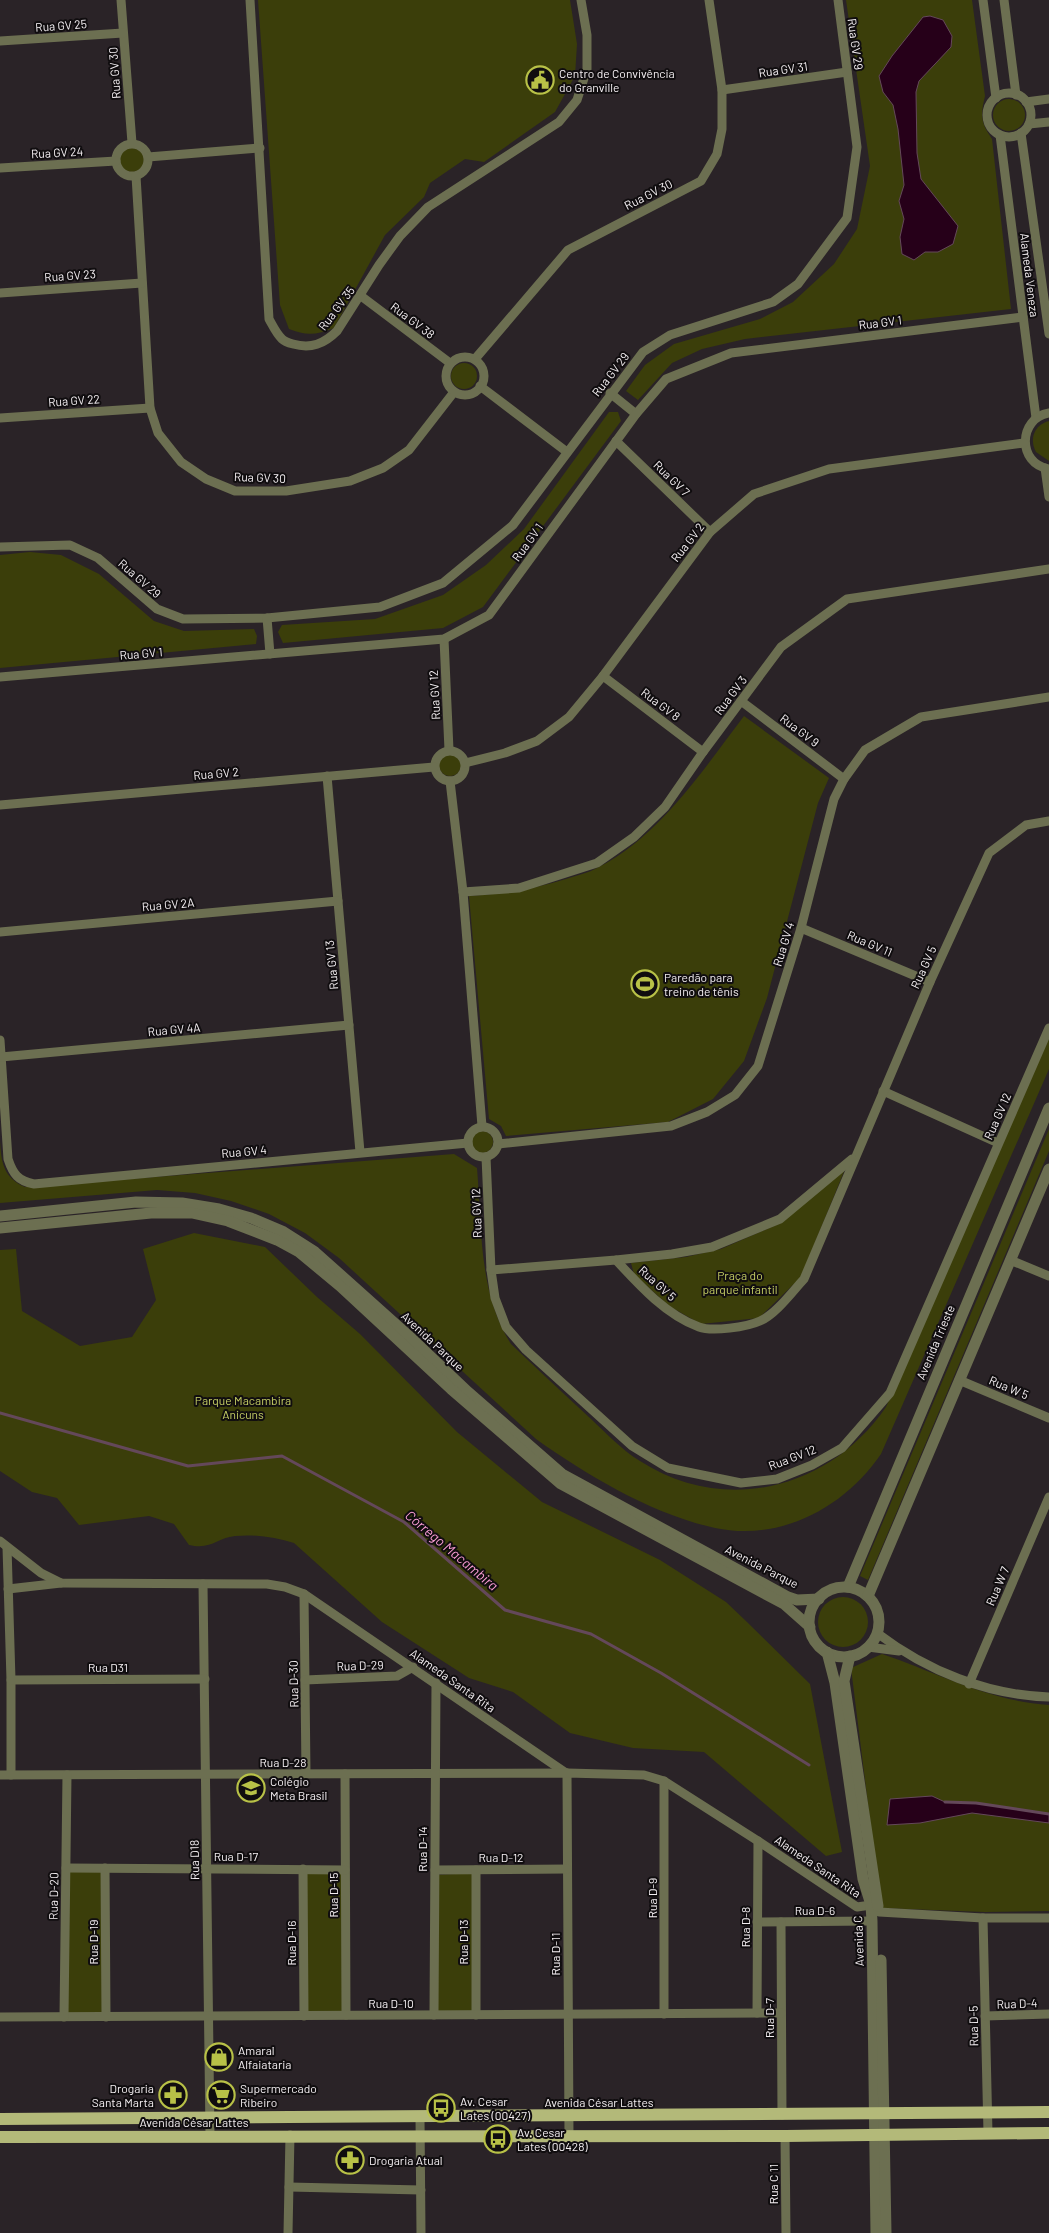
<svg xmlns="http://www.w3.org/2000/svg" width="1049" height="2233" font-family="Barlow,sans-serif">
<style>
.green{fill:#3b3e0a}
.water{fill:#260019;stroke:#64485a}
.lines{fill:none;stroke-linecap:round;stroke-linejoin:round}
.stream{stroke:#64485a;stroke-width:3}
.minor{stroke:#6c6f51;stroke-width:9}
.tertiary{stroke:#6c6f51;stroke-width:11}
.primary{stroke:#b3b979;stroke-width:12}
.labels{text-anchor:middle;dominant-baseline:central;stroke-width:4;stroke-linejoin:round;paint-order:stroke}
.street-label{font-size:12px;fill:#f4eff2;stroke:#100d0f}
.poi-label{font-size:12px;fill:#f4eff2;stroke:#100d0f;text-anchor:start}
.park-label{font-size:12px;fill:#c6cf65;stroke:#100d0f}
.water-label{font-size:14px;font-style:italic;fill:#fb9dd5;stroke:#100d0f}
</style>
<rect width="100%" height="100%" fill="#2a2327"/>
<g class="green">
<path d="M258 0H570L577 44 575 76 555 112 484 162 465 159 430 183 424 197 385 235 334 328C317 335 306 336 289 329L280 305Z"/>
<path d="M846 0H972L985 96C980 116 981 123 992 139L1011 309 745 339 702 349 672 363 638 400 626 391 645 365 674 344 760 319 793 302 834 264 857 229 870 166Z"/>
<circle cx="1009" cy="115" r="16"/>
<circle cx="132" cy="160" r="12"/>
<circle cx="464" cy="376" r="13"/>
<polygon points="609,412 618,412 621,421 483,607 443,628 283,643 278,632 282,625 375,619 443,595 486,565 524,529"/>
<path d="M1049 421V461L1036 452C1029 439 1034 425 1049 421Z"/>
<polygon points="30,552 61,555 99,574 154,621 184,631 254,629 257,636 256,644 0,668 0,555"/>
<path d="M744 716 829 778 818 803 767 998 744 1061 713 1099 668 1122 506 1136 501 1126 489 1119 469 896C503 894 533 889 566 879 574 876 584 874 591 871 657 841 702 771 744 716Z"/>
<circle cx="450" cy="765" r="11"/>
<path d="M1049 1038V1069L881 1454C845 1507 781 1542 715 1528 652 1514 588 1476 536 1439L339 1258 305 1233 269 1214 231 1201 195 1193 157 1190 0 1203V1140C1 1161 3 1178 25 1187L454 1154 477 1168C482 1227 478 1292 511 1344 537 1369 564 1394 591 1419 607 1434 622 1450 640 1461 725 1516 830 1489 886 1407Z"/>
<polygon points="1049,1129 1049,1151 868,1580 860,1576"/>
<circle cx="482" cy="1142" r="11"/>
<polygon points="845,1169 801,1277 759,1318 701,1324 669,1306 634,1274 631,1263 686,1257 721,1249 781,1223"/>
<path d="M194 1233 265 1247 317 1297 360 1334 457 1432 542 1502 660 1560 726 1602 747 1622 810 1684 842 1852 826 1856 704 1752 633 1748 570 1733 513 1692 469 1678 382 1622 294 1543C275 1537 254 1534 235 1536 216 1538 212 1550 189 1545L174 1524 149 1516 79 1525 57 1498 32 1492 0 1471V1250L16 1249 22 1311 80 1346 132 1337 156 1300 143 1249Z"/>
<circle cx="843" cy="1622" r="25"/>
<path d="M882 1654C938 1673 989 1701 1049 1705V1911L985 1912 881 1908 851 1668Z"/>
<polygon points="69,1871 104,1871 103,2014 66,2014"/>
<polygon points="342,1872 344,2013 306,2013 305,1873"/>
<polygon points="474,1873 474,2012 436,2011 436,1875"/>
</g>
<g class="water">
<polygon points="930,16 943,20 952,36 951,47 919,81 916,92 917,153 921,179 958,226 953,244 938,252 925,252 914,260 902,254 900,237 904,219 899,201 904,185 898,129 893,105 883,92 879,76 892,56 923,17"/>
<polygon points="932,1796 945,1802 976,1803 1049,1814 1049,1823 972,1813 920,1823 887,1825 890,1799"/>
</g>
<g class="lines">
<g class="stream">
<polyline points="0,1413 188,1466 282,1456 404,1522 505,1610 591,1634 661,1673 809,1765"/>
<polyline points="945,1802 976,1803 1049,1814"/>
</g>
<g class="minor">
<polyline points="121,0 132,143"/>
<path d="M250 0 269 319C273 326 276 333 282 339 285 342 289 343 293 344 311 349 324 344 337 331L379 265 400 236 428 207 559 122 577 100 587 69V35L581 0"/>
<polyline points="983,0 996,98"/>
<polyline points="1004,0 1016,95"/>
<polyline points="0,41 123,33"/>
<polyline points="722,90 847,72"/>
<circle cx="1009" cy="115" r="22"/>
<polyline points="1026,102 1049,99"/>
<polyline points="1029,124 1049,122"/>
<polyline points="1021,133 1049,334"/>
<polyline points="1000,135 1036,418"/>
<circle cx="132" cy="160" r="16"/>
<polyline points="148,157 260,148"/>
<polyline points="0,168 116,161"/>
<polyline points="136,176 150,408 158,433 181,462 206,479 235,491 286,491 350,481 383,468 409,450 454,392"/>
<polyline points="0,293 142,283"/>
<polyline points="361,296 450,363"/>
<circle cx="465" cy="376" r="19"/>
<polyline points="475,359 568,250 701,181 717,154 722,129 722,90 709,0"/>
<polyline points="480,386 567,452"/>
<polyline points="610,393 636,414"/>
<path d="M1049 413C1018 418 1017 464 1049 469"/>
<polyline points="0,418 150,408"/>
<polyline points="616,441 710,532"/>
<polyline points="1045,468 1049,497"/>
<polyline points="0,547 70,545 98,558 157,609 183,619 267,618 380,607 443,583 513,525 643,352 670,335 773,302 798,284 847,218 857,147 838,0"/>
<polyline points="267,618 270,654"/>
<polyline points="444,639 449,750"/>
<polyline points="603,676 703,752"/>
<polyline points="0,677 444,639 489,615 636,414 666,379 731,353 1023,317"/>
<polyline points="741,701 844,779"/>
<circle cx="450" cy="766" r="15"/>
<polyline points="465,763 505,753 537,741 569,717 603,676 710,532 754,494 829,469 1024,443"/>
<polyline points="327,776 360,1152"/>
<polyline points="450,781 463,892 482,1126"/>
<polyline points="0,805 434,767"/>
<polyline points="463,892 519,888 597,863 634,837 665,807 703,752 781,647 847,599 1049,569"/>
<polyline points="801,928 930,982"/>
<polyline points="0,932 338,901"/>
<path d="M0 1040 8 1159C13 1174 18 1181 34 1184L468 1143"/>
<polyline points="1,1057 349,1025"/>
<polyline points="883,1091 998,1143"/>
<circle cx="483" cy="1142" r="15"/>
<polyline points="498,1144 671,1126 707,1112 735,1095 758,1066 801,928 834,799 844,779 865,750 921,717 1049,697"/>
<polyline points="486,1157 491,1270 495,1298 506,1327 526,1350 632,1446 668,1468 741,1483 777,1479 812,1465 842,1448 890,1393 1049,1028"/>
<path d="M616 1260C639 1285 666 1315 699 1327 712 1332 747 1327 760 1321 776 1314 792 1292 804 1279L930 982 989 853 1026 825 1049 821"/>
<polyline points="1010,1260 1049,1276"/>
<polyline points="491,1270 616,1260 672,1254 712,1247 780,1219 852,1159"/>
<polyline points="959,1380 1049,1418"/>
<polyline points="0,1541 41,1573 61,1583 267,1584 285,1587 304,1594 566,1773"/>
<polyline points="7,1547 11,1680 11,1775"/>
<polyline points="203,1584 210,2135"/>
<polyline points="8,1589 61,1583"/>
<polyline points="304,1594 306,1774"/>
<path d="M877 1633C927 1671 987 1695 1049 1697"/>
<polyline points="868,1647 899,1651"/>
<polyline points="11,1680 205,1679"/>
<polyline points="305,1680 397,1676 413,1667"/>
<polyline points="969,1684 1049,1497"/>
<polyline points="567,1773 569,2135"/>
<polyline points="345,1774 346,2015"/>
<polyline points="0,1775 567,1773 644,1775 664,1781 758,1841 857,1907 871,1905"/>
<polyline points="664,1781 664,2014"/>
<polyline points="66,1868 345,1870"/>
<polyline points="105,1868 106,2017"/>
<polyline points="303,1869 304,2016"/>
<polyline points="435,1870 567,1869"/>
<polyline points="476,1870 476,2015"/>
<polyline points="879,1912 983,1918 1049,1918"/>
<polyline points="983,1918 988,2133"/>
<polyline points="757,1922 872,1921"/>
<polyline points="781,1922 782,2115"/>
<polyline points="757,2013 758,1841"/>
<polyline points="434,2015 436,1683"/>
<polyline points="985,2016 1049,2014"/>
<polyline points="0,2017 781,2013"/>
<polyline points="64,2017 67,1775"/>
<polyline points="420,2117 421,2233"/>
<polyline points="785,2136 786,2233"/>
<polyline points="289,2187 421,2190"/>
<polyline points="288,2233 290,2135"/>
</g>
<g class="tertiary">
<polyline points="0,1216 136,1202 182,1203 219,1209 251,1218 282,1231 315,1252 409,1336 468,1392 562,1474 788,1597 797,1600 819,1599"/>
<polyline points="0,1228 151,1213 192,1213 228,1221 277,1240 299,1252 340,1286 451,1389 561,1484 784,1604 810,1627"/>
<polyline points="848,1587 1049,1108"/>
<circle cx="844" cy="1622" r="35"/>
<polyline points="868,1596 1049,1169"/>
<polyline points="827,1652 835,1683 863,1879 871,1905 872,1921 876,2233"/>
<polyline points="850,1656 844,1681 878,1906"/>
<polyline points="881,1960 886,2233"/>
</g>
<g class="primary">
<polyline points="0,2119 1049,2112"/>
<polyline points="0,2137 785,2136 1049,2133"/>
</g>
</g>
<defs>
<g id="civic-ring" transform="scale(1.4375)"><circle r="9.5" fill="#100d0f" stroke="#b8c147" stroke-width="1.5"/><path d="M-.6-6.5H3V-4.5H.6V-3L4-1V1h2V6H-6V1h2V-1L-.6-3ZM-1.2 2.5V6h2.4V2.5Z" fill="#b8c147"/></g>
<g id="stadium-ring" transform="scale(1.4375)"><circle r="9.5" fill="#100d0f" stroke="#b8c147" stroke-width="1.5"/><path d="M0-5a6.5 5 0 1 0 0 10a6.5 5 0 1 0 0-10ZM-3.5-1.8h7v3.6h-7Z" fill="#b8c147"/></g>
<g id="school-ring" transform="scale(1.4375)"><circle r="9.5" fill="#100d0f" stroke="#b8c147" stroke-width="1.5"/><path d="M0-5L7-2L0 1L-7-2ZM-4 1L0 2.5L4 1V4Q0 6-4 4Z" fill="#b8c147"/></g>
<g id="shop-ring" transform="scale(1.4375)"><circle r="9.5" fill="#100d0f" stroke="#b8c147" stroke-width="1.5"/><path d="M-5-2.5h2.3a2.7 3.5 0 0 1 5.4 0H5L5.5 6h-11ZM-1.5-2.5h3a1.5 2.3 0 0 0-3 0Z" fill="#b8c147"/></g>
<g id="pharmacy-ring" transform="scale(1.4375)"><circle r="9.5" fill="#100d0f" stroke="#b8c147" stroke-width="1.5"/><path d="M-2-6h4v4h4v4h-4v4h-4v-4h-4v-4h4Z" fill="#b8c147"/></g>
<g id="supermarket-ring" transform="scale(1.4375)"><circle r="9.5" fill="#100d0f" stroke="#b8c147" stroke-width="1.5"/><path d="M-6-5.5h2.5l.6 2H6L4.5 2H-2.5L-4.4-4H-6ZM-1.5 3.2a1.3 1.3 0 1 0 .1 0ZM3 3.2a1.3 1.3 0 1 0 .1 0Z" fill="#b8c147"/></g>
<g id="bus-ring" transform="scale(1.4375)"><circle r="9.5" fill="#100d0f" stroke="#b8c147" stroke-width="1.5"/><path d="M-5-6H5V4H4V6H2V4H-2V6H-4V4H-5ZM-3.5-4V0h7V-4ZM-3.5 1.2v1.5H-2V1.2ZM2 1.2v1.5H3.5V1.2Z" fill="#b8c147"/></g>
</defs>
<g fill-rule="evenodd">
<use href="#civic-ring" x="540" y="80"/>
<use href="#stadium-ring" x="645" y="984"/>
<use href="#school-ring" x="251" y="1788"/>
<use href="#shop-ring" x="219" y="2057"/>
<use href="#pharmacy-ring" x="173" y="2095"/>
<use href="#supermarket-ring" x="221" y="2095"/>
<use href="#bus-ring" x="441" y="2108"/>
<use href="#bus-ring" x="498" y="2139"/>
<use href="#pharmacy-ring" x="350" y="2160"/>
</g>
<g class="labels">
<g class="street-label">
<text transform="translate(61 25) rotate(-4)">Rua GV 25</text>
<text transform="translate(856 44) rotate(82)">Rua GV 29</text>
<text transform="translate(783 69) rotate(-8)">Rua GV 31</text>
<text transform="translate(114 73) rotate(-94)">Rua GV 30</text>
<text transform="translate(57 152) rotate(-3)">Rua GV 24</text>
<text transform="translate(648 194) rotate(-27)">Rua GV 30</text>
<text transform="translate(70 275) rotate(-4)">Rua GV 23</text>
<text transform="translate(1030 275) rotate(83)">Alameda Veneza</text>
<text transform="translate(336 308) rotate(-53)">Rua GV 35</text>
<text transform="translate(413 320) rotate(37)">Rua GV 38</text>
<text transform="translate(880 322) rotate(-7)">Rua GV 1</text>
<text transform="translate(610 374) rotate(-52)">Rua GV 29</text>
<text transform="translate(74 400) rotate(-4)">Rua GV 22</text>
<text transform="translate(260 477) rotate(2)">Rua GV 30</text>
<text transform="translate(672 478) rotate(44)">Rua GV 7</text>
<text transform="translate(527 542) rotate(-54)">Rua GV 1</text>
<text transform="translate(687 542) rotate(-52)">Rua GV 2</text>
<text transform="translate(140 578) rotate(41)">Rua GV 29</text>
<text transform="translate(141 653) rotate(-5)">Rua GV 1</text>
<text transform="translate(434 695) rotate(-93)">Rua GV 12</text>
<text transform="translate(730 695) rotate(-53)">Rua GV 3</text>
<text transform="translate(661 704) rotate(37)">Rua GV 8</text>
<text transform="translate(800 730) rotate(37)">Rua GV 9</text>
<text transform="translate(216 773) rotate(-5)">Rua GV 2</text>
<text transform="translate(168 904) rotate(-5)">Rua GV 2A</text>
<text transform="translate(870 943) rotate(23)">Rua GV 11</text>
<text transform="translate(783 944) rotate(-73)">Rua GV 4</text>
<text transform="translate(331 965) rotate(-95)">Rua GV 13</text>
<text transform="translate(923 967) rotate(-66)">Rua GV 5</text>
<text transform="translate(174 1029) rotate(-5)">Rua GV 4A</text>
<text transform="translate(997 1116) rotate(-66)">Rua GV 12</text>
<text transform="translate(244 1151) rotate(-5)">Rua GV 4</text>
<text transform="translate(476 1213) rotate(-92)">Rua GV 12</text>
<text transform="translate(658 1283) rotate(42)">Rua GV 5</text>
<text transform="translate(433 1341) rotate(43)">Avenida Parque</text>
<text transform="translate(935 1342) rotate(-67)">Avenida Trieste</text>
<text transform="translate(1009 1387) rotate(23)">Rua W 5</text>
<text transform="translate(792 1457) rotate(-21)">Rua GV 12</text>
<text transform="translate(762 1566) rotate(27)">Avenida Parque</text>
<text transform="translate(997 1586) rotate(-67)">Rua W 7</text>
<text transform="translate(360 1665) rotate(-2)">Rua D-29</text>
<text x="108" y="1667">Rua D31</text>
<text transform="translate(453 1680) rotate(35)">Alameda Santa Rita</text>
<text transform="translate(293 1684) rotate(-91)">Rua D-30</text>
<text x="283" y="1762">Rua D-28</text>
<text transform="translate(422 1849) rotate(-90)">Rua D-14</text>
<text x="236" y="1856">Rua D-17</text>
<text x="501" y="1857">Rua D-12</text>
<text transform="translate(194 1860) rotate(-91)">Rua D18</text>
<text transform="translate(818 1866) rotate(34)">Alameda Santa Rita</text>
<text transform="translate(333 1895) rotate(-90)">Rua D-15</text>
<text transform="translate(53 1896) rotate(-89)">Rua D-20</text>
<text transform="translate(652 1898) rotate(-90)">Rua D-9</text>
<text x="815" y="1910">Rua D-6</text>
<text transform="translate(745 1927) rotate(-90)">Rua D-8</text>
<text transform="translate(858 1941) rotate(-92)">Avenida C</text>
<text transform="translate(93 1942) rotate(-90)">Rua D-19</text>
<text transform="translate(463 1942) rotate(-90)">Rua D-13</text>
<text transform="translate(291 1943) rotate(-90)">Rua D-16</text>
<text transform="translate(555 1954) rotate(-90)">Rua D-11</text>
<text x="391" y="2003">Rua D-10</text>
<text transform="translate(1017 2003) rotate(-2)">Rua D-4</text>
<text transform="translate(769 2018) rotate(-90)">Rua D-7</text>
<text transform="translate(973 2026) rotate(-91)">Rua D-5</text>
<text x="599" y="2102">Avenida César Lattes</text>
<text x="194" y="2122">Avenida César Lattes</text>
<text transform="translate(773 2184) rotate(-90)">Rua C 11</text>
</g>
<g class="poi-label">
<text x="559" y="73">Centro de Convivência<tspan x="559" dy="14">do Granville</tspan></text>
<text x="664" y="977">Paredão para<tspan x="664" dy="14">treino de tênis</tspan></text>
<text x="270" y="1781">Colégio<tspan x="270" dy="14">Meta Brasil</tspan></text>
<text x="238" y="2050">Amaral<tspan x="238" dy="14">Alfaiataria</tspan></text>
<text x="154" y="2088" text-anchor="end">Drogaria<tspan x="154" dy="14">Santa Marta</tspan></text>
<text x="240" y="2088">Supermercado<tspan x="240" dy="14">Ribeiro</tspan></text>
<text x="460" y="2101">Av. Cesar<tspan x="460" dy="14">Lates (00427)</tspan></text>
<text x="517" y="2132">Av. Cesar<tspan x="517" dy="14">Lates (00428)</tspan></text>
<text x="369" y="2160">Drogaria Atual</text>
</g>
<g class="park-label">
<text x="740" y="1275">Praça do<tspan x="740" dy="14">parque infantil</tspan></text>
<text x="243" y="1400">Parque Macambira<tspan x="243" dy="14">Anicuns</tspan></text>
</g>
<g class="water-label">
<text transform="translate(452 1550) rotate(40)">Córrego Macambira</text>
</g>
</g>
</svg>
